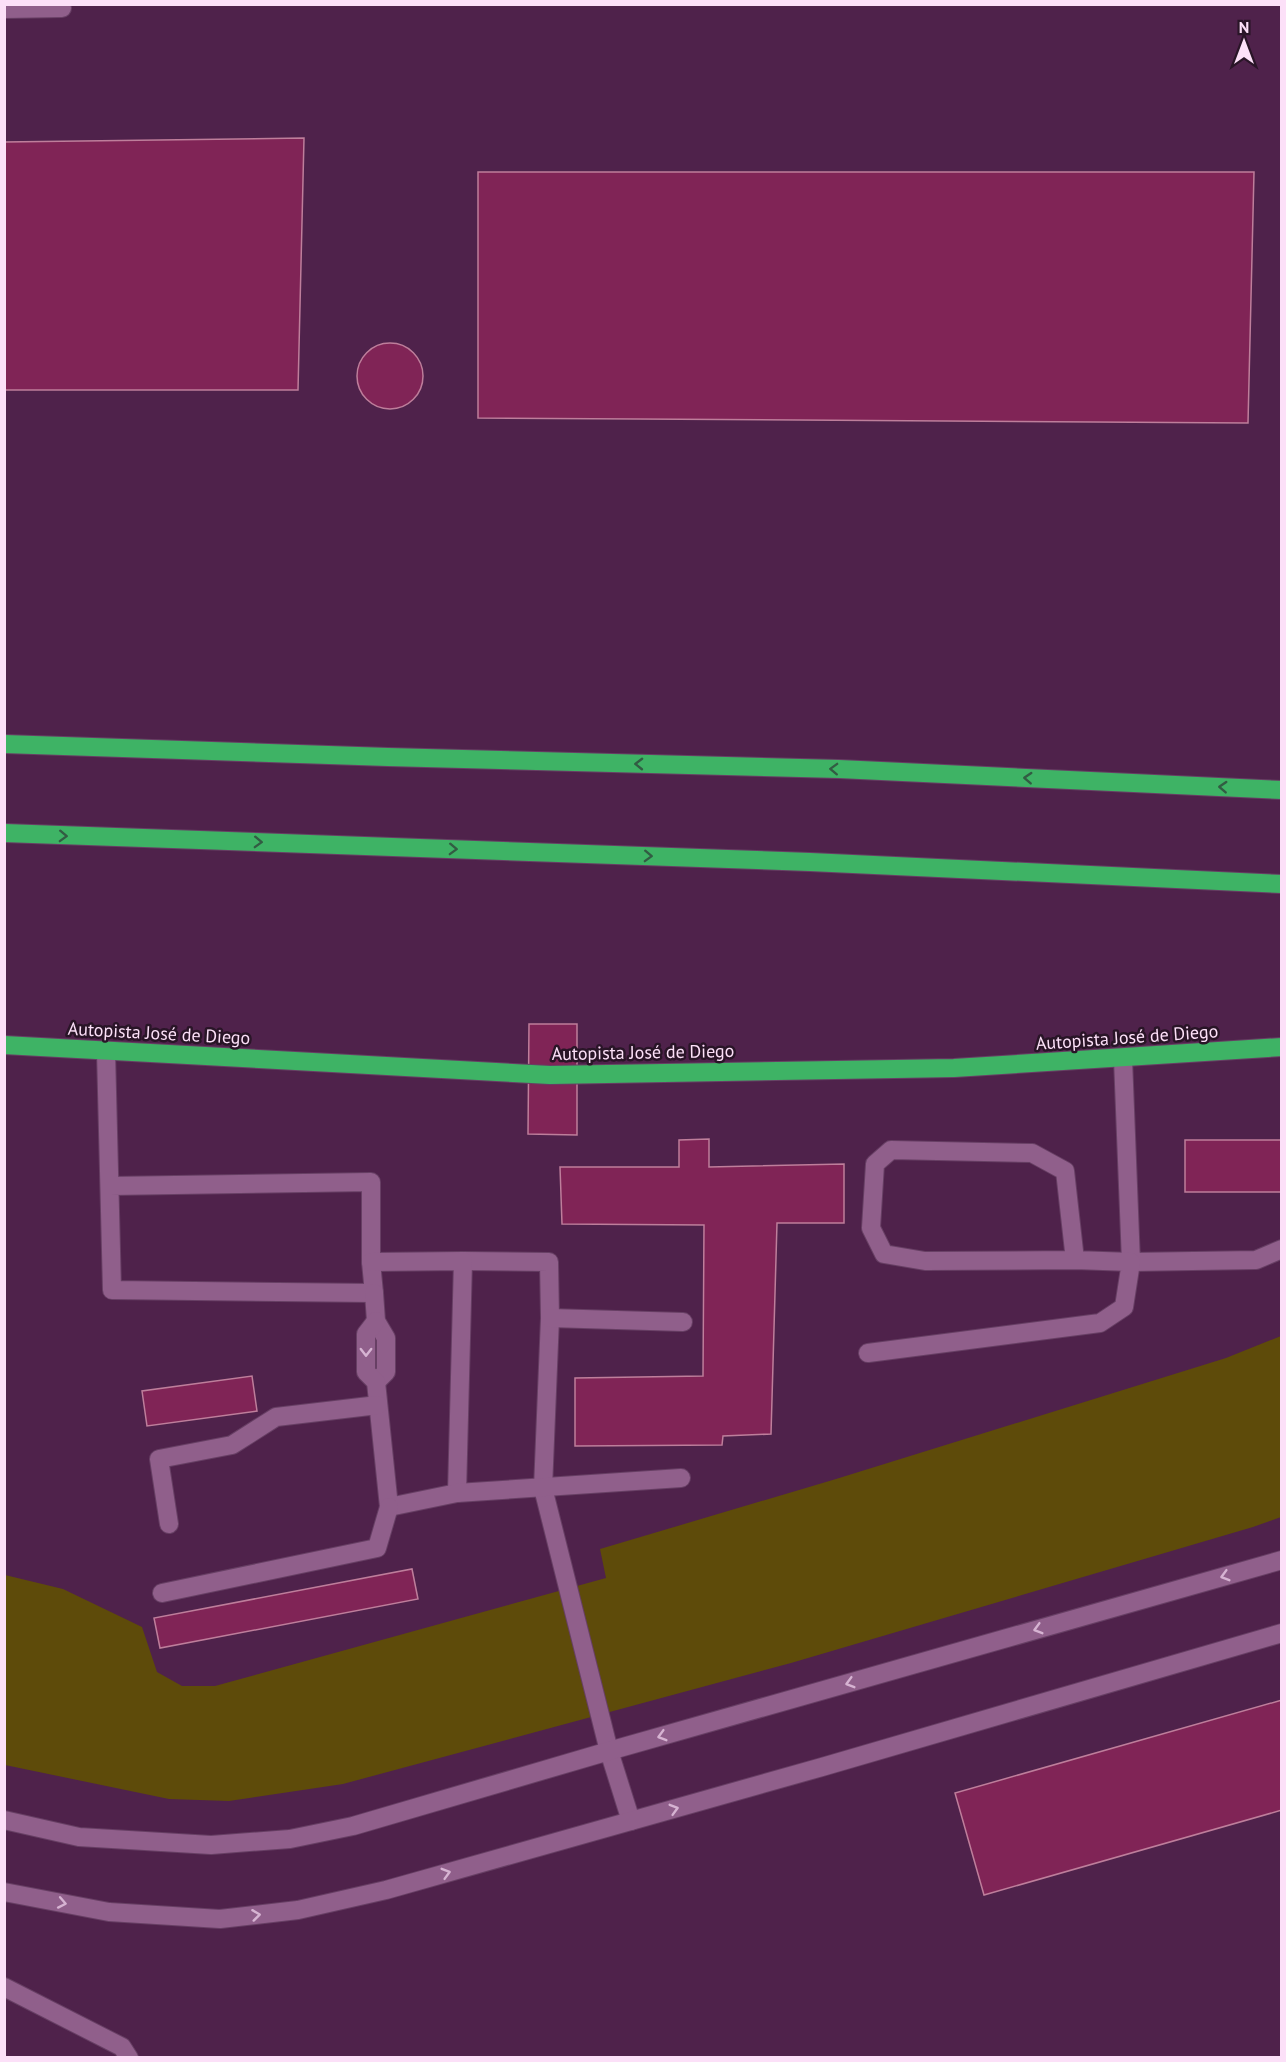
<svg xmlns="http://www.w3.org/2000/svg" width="1286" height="2062" font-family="'PT Sans',sans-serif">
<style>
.green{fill:#5e4b0a}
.building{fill:#802456;stroke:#be7e9b;stroke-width:1.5}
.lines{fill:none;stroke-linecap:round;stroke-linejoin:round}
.minor-casing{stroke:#673f64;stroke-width:20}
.highway-casing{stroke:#673f64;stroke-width:20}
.minor{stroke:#905f8b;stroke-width:18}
.highway{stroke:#3eb365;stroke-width:18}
.oneway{stroke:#325c43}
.oneway2{stroke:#d6b3d2}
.labels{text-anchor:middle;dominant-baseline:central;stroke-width:5;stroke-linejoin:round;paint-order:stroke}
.street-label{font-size:18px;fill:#fce0f8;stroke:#291527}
</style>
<rect width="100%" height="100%" fill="#4f224b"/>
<polygon class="green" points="1281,1336 1281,1517 1253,1527 791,1663 343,1784 229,1801 169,1799 5,1765 5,1575 63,1589 142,1627 157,1672 182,1686 215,1686 606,1578 600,1549 836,1479 1226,1358"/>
<g class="building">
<polygon points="304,138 298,390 4,390 4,142"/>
<polygon points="478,172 1254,172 1248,423 478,418"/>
<circle cx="390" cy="376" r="33"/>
<polygon points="529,1024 577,1024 577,1135 528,1134"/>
<polygon points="709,1139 709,1167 844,1164 844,1223 777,1223 771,1434 723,1436 722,1445 575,1446 575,1378 703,1376 704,1225 562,1224 560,1167 679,1167 679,1140"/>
<rect x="1185" y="1140" width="97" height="52"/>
<polygon points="252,1376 257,1411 147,1426 142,1391"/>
<polygon points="412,1569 418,1599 160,1648 154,1618"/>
<polygon points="1282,1700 1282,1810 984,1895 955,1793"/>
</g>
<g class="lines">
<g class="minor-casing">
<g id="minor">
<polyline points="4,9 62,8"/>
<polyline points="106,1052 112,1290 374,1293 371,1262 371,1182 110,1186"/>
<polyline points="1123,1059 1131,1262 1256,1260 1282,1249"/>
<polyline points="463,1261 549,1262 550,1318 543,1488 609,1751 631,1821"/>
<polyline points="371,1262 463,1261 457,1493"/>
<polyline points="374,1293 376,1321 386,1338 386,1372 376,1382"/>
<polyline points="550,1318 683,1322"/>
<polyline points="376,1321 366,1334 366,1372 376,1382 389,1507 457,1493 681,1478"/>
<polyline points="868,1353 1100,1323 1124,1307 1131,1262 1075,1260 925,1261 884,1254 871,1228 875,1164 891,1150 1032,1153 1065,1171 1075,1260"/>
<polyline points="169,1524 159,1459 232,1445 276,1417 378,1405"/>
<polyline points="162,1593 377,1548 389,1507"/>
<polyline points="4,1820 79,1837 211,1845 290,1839 353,1826 609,1751 1282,1560"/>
<polyline points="4,1892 109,1912 220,1919 298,1910 386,1890 822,1767 1282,1633"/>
<polyline points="4,1987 122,2047 129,2058"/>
</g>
</g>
<g class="highway-casing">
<g id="highway">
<polyline points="4,744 388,757 839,769 1282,790"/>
<polyline points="4,833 810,862 1282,884"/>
<polyline points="4,1045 550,1075 954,1068 1282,1047"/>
</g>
</g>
<use href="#minor" class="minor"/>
<use href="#highway" class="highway"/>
</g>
<defs><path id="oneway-chevron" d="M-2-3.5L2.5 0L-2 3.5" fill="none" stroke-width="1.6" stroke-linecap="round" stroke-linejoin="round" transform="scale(1.5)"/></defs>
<g class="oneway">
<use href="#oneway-chevron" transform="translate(639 764) rotate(-179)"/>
<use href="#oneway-chevron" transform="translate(834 769) rotate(-178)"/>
<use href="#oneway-chevron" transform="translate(1028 778) rotate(-177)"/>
<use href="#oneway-chevron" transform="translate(1223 787) rotate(-177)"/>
<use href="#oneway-chevron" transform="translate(63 836) rotate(2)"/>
<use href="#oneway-chevron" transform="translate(258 842) rotate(2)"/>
<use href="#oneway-chevron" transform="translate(453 849) rotate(2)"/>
<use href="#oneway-chevron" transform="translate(648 856) rotate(2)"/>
</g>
<g class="oneway2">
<use href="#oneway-chevron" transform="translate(366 1352) rotate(90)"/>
<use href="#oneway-chevron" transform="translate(1225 1576) rotate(164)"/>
<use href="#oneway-chevron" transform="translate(1038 1629) rotate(164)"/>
<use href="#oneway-chevron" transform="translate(850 1683) rotate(164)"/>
<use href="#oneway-chevron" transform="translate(662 1736) rotate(164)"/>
<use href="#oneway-chevron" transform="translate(674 1809) rotate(-16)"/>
<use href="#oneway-chevron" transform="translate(446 1873) rotate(-16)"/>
<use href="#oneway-chevron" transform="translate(62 1903) rotate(11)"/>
<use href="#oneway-chevron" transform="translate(256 1915) rotate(-7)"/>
</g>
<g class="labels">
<g class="street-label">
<text transform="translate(159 1033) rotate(3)">Autopista José de Diego</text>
<text transform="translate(1127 1037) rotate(-4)">Autopista José de Diego</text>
<text transform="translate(643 1052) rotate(-1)">Autopista José de Diego</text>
</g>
</g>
<rect width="1286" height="2062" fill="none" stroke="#fce0f8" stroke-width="12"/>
<g transform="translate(1244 42)" stroke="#291527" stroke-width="4.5" paint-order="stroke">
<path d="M0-4.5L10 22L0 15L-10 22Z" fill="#fce0f8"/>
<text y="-9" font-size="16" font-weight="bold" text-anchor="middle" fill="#fce0f8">N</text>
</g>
</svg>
